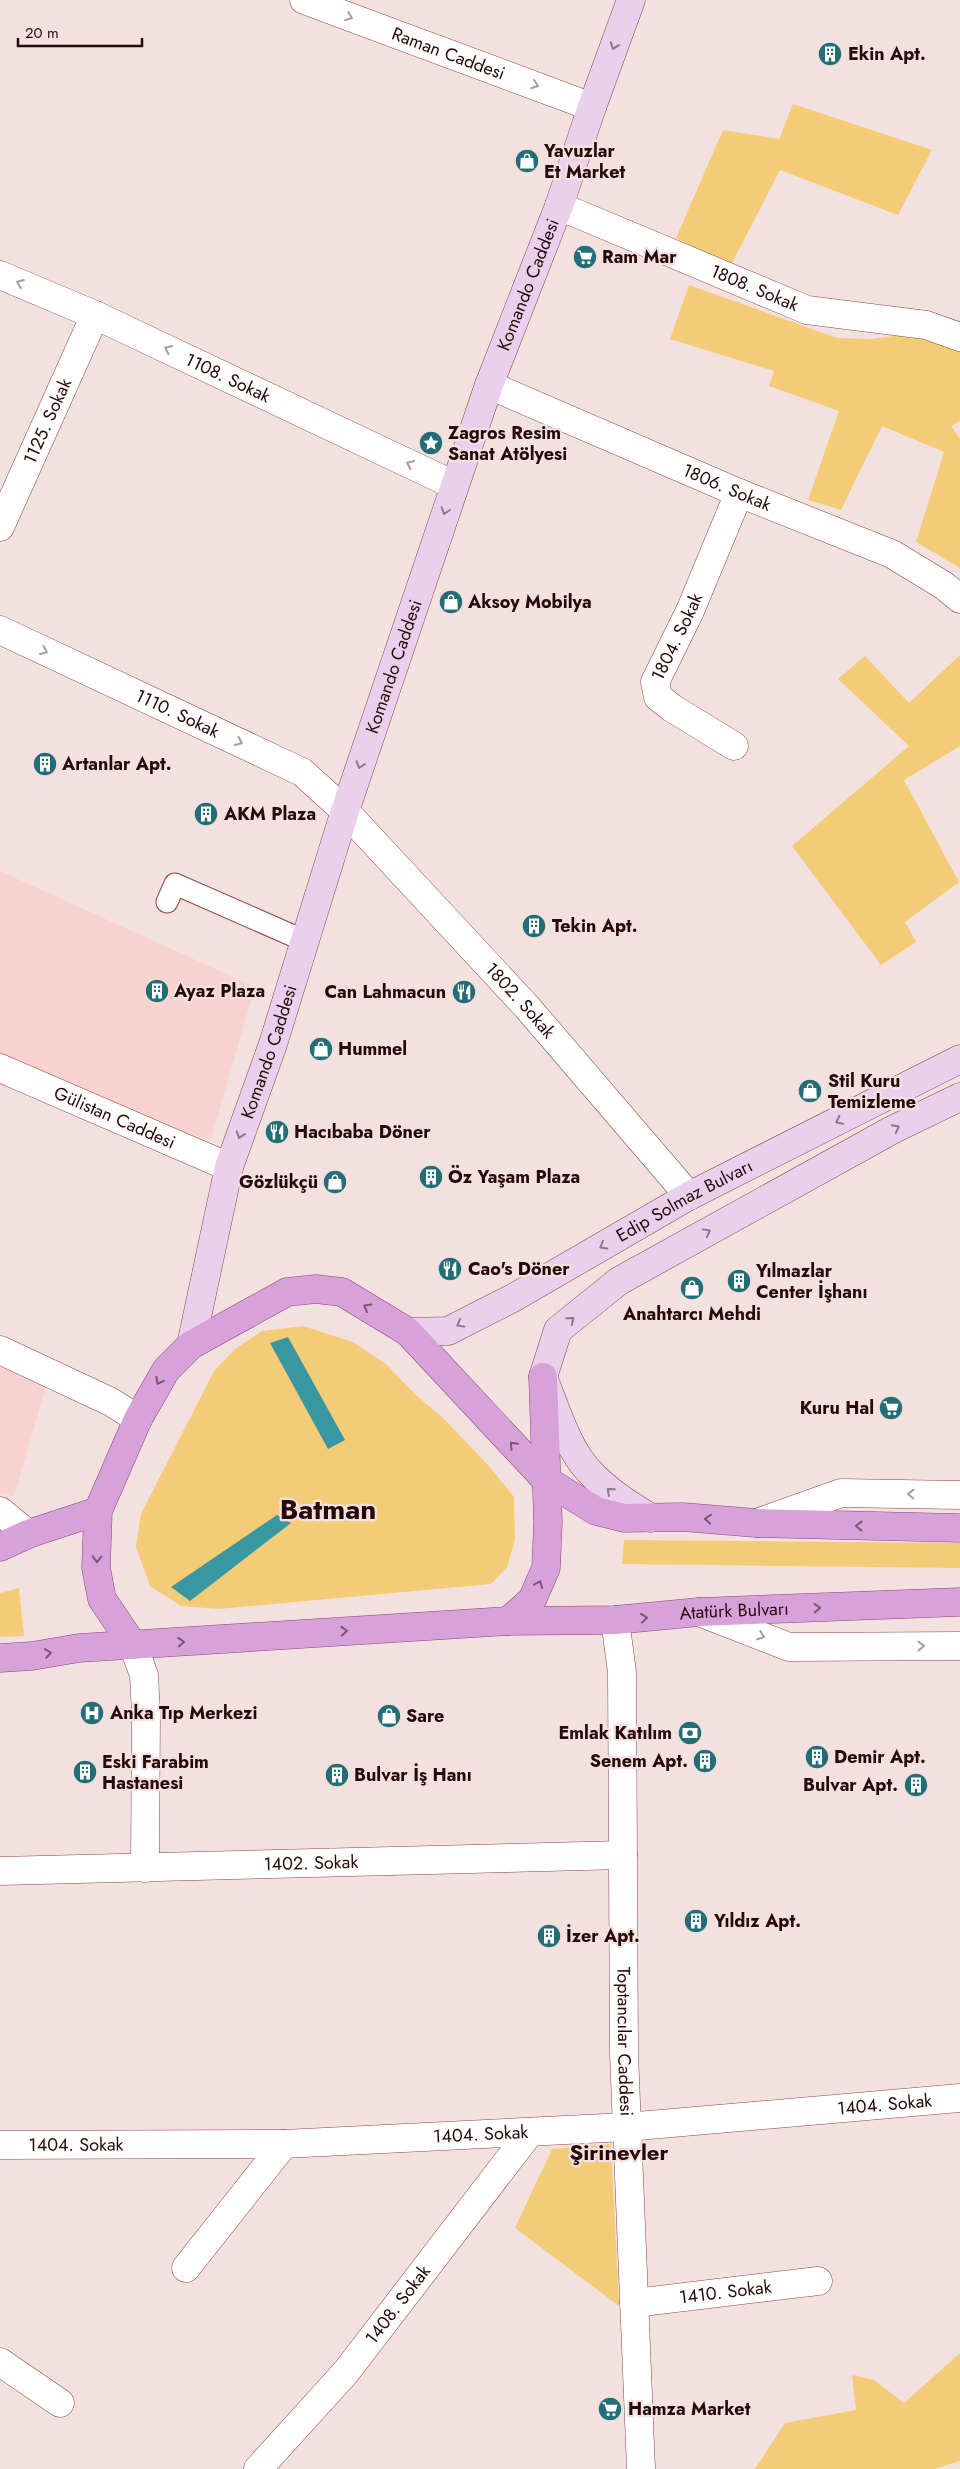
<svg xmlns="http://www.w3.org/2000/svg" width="960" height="2469" font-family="Jost,sans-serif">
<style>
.built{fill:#f8d2ce}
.green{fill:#f4cc77}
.water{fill:#3997a1}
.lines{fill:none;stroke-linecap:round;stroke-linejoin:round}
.service-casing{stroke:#8c4540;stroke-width:23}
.pedestrian-casing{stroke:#8c4540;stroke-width:29}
.minor-casing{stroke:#8c4540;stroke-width:29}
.tertiary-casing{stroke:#8c4540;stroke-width:29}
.secondary-casing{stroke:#8c4540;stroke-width:29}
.primary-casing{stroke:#884481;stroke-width:29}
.service{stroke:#fff;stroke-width:21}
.pedestrian{stroke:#fff;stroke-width:28}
.minor{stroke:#fff;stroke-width:28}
.tertiary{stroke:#fff;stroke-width:28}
.secondary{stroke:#ebd0ed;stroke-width:28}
.primary{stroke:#d7a1da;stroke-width:28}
.oneway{stroke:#a89d9c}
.oneway2{stroke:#927686}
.oneway3{stroke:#7e5571}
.labels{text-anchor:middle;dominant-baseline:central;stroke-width:4.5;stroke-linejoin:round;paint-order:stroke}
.street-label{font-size:18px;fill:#260908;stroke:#f3e1df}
.poi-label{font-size:18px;font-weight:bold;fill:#260908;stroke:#f3e1df;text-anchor:start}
.district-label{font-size:22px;font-weight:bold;fill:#260908;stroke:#f3e1df}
.town-label{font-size:28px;font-weight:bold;fill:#260908;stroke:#f3e1df}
</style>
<rect width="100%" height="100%" fill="#f3e1df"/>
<g class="built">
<polygon points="0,871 255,987 211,1139 0,1086"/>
<polygon points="0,1339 54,1359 14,1496 0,1493"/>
</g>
<g class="green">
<polygon points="793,104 932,150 898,215 780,170 730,267 676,238 723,130 779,139"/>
<polygon points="689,285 837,338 870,339 918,333 960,346 960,421 951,426 960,439 960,568 916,542 944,452 882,426 841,510 808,500 839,411 769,386 774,371 670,339"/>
<polygon points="960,655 960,746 904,780 959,882 905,922 916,942 881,965 792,846 909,746 838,679 865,656 909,703"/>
<polygon points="303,1326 353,1342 386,1364 415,1394 444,1419 488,1465 514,1497 515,1540 507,1567 491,1584 219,1609 181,1606 150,1586 136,1547 141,1514 214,1371 235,1349 262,1331"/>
<polygon points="624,1540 960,1543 960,1568 622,1564"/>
<polygon points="19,1588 24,1636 0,1637 0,1593"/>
<polygon points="611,2144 619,2306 515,2228 552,2149"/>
<polygon points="960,2353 960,2461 934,2469 755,2469 785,2423 856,2410 852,2375 874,2380 904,2403"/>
</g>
<g class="water">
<polygon points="288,1337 345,1440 328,1449 270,1343"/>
<polygon points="277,1515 291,1523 190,1601 171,1587"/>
</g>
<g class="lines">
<g class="service-casing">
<polyline id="service" points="167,902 175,884 305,941"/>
</g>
<g class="pedestrian-casing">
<g id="pedestrian">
<path id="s1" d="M0 1068 229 1167"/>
<polyline points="0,1350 111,1402 138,1419"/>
</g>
</g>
<g class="minor-casing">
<g id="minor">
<path id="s2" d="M559 206 807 310 926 325 960 337"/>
<path id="s3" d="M0 275 95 315 454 485"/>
<path id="s4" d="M489 385 739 493 892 554 943 585 960 599"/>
<path id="s5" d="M0 527 95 315"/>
<path id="s6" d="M0 630 302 772 345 811 527 1007 689 1196"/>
<path id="s7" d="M734 746 672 708 658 697 655 682 690 611 739 493"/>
<polyline points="133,1645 144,1675 146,1713 145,1868"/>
<path id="s8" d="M0 1871 623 1855"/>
<path id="s9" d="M0 2145 284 2144 626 2127 960 2098"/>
<polyline points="186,2268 284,2144"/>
<path id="s10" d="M634 2303 818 2281"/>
<polyline points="0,2362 60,2403"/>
<path id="s11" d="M258 2469 346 2372 530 2132"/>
</g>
</g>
<g class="tertiary-casing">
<g id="tertiary">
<path id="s12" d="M304 0 592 107"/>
<polyline points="0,1511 28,1534"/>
<polyline points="757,1523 841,1493 960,1495"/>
<polyline points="699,1612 789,1647 960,1646"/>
<path id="s13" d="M615 1620 622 1672 624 2054 641 2469"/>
</g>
</g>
<g class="secondary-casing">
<g id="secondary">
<path id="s14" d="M408 1332 448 1331 513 1298 689 1196 960 1059"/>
<path id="s15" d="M191 1345 229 1167 273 1044 345 811 489 385 559 206 592 107 631 0"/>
<path d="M651 1518C628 1504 607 1491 589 1471 567 1448 555 1406 543 1377L558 1330 619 1281 892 1130 960 1097"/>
</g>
</g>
<g class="primary-casing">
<g id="primary">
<polyline points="0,1547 28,1534 98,1511"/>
<polyline points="508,1621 532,1600 546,1568 548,1522 543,1377"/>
<polyline points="133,1645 102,1599 96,1568 98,1511 138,1419 166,1370 191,1345 287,1292 316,1289 342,1292 408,1332 546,1480 596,1511 624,1518 683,1517 756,1523 960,1528"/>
<path id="s16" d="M0 1658 32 1656 79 1648 508 1621 615 1620 699 1612 960 1602"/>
</g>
</g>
<use href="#service" class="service"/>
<use href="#pedestrian" class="pedestrian"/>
<use href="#minor" class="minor"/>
<use href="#tertiary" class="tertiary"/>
<use href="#secondary" class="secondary"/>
<use href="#primary" class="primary"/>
</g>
<defs><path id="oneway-chevron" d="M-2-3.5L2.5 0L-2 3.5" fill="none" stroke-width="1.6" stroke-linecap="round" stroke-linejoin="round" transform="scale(1.25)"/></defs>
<g class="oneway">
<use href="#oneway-chevron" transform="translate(349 17) rotate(20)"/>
<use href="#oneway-chevron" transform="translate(535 85) rotate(20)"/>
<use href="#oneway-chevron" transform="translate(20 283) rotate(-157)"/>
<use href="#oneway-chevron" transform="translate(168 349) rotate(-155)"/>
<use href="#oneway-chevron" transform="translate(410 464) rotate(-155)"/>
<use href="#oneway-chevron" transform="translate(44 651) rotate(25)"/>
<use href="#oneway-chevron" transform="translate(239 742) rotate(25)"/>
<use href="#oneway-chevron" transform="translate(911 1494) rotate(-179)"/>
<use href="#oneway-chevron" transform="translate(761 1636) rotate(21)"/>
<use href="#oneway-chevron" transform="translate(921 1646)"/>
</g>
<g class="oneway2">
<use href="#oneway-chevron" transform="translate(614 46) rotate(110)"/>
<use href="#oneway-chevron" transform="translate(445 511) rotate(108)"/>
<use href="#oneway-chevron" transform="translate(360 765) rotate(108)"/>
<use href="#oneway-chevron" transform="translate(839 1121) rotate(154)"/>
<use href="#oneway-chevron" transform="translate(896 1128) rotate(-27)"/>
<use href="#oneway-chevron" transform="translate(240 1135) rotate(110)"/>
<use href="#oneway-chevron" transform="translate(707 1232) rotate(-29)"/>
<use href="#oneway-chevron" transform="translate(603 1246) rotate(150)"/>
<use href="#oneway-chevron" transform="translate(571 1320) rotate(-39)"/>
<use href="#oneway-chevron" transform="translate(460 1324) rotate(151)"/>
<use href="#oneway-chevron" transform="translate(610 1491) rotate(-139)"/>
</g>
<g class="oneway3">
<use href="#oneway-chevron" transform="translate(367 1307) rotate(-149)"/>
<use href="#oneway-chevron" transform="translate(159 1381) rotate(119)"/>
<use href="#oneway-chevron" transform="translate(513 1445) rotate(-133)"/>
<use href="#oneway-chevron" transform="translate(708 1519) rotate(-175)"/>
<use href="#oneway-chevron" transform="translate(859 1526) rotate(-179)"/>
<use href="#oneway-chevron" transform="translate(97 1559) rotate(91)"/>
<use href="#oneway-chevron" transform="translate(539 1584) rotate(-67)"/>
<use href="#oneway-chevron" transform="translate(817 1608) rotate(-2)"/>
<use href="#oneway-chevron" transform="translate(644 1618) rotate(-5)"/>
<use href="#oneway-chevron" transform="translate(344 1631) rotate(-4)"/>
<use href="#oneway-chevron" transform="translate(181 1642) rotate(-4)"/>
<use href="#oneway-chevron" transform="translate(48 1653) rotate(-9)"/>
</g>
<defs>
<g id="building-disc" transform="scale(1.25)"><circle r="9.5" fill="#236e76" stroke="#f3e1df"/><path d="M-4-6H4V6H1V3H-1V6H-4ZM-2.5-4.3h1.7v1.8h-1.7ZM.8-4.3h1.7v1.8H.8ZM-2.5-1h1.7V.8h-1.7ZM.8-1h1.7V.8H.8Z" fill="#fff"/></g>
<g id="shop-disc" transform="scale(1.25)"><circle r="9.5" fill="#236e76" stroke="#f3e1df"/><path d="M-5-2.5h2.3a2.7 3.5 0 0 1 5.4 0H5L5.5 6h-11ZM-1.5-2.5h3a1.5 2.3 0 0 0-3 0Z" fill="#fff"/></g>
<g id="supermarket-disc" transform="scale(1.25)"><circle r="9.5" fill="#236e76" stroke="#f3e1df"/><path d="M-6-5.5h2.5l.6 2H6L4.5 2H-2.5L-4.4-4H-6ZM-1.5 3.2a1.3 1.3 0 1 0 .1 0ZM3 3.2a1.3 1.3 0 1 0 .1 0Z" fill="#fff"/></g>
<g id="sight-disc" transform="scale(1.25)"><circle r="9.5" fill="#236e76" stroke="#f3e1df"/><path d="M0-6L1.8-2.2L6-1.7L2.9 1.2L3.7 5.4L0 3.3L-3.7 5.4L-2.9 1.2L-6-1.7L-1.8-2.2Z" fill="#fff"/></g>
<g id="restaurant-disc" transform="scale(1.25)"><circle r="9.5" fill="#236e76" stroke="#f3e1df"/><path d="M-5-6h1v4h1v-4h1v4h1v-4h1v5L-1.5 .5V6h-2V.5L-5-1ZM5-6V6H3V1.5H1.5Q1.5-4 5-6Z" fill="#fff"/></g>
<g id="hospital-disc" transform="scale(1.25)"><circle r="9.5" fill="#236e76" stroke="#f3e1df"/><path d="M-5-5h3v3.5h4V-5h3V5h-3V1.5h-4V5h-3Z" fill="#fff"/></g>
<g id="bank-disc" transform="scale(1.25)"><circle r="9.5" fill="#236e76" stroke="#f3e1df"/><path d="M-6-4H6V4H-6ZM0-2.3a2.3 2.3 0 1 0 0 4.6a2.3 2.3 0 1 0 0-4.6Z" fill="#fff"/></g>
</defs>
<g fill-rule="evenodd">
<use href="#building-disc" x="830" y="54"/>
<use href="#shop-disc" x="527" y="161"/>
<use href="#supermarket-disc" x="585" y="257"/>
<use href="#sight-disc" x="431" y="443"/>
<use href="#shop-disc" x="451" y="602"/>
<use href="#building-disc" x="45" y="764"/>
<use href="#building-disc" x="206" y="814"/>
<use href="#building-disc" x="534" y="926"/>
<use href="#building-disc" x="157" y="991"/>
<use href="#restaurant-disc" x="464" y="992"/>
<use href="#shop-disc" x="321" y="1049"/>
<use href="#shop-disc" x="810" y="1091"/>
<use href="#restaurant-disc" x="277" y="1132"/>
<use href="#building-disc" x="431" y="1177"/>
<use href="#shop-disc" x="335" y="1182"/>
<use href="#restaurant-disc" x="450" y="1269"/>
<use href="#building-disc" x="739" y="1281"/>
<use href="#shop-disc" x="692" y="1288"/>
<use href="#supermarket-disc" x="891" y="1408"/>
<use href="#hospital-disc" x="92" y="1713"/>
<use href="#shop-disc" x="389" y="1716"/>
<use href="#bank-disc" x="690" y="1733"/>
<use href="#building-disc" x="817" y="1757"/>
<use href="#building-disc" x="705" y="1761"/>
<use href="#building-disc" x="85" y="1772"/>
<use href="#building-disc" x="337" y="1775"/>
<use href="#building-disc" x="916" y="1785"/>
<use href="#building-disc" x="696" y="1921"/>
<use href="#building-disc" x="549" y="1936"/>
<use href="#supermarket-disc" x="610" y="2409"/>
</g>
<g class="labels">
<g class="street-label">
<text stroke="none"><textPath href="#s12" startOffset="154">Raman Caddesi</textPath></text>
<text stroke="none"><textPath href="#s15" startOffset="1114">Komando Caddesi</textPath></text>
<text stroke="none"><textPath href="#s2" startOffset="212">1808. Sokak</textPath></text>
<text stroke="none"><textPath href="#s3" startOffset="250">1108. Sokak</textPath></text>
<text stroke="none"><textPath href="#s5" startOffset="116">1125. Sokak</textPath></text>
<text stroke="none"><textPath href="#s4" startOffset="259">1806. Sokak</textPath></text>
<text stroke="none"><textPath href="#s7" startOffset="156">1804. Sokak</textPath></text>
<text stroke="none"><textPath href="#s15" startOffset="709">Komando Caddesi</textPath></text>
<text stroke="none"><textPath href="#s6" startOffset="196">1110. Sokak</textPath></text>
<text stroke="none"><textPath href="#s6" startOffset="650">1802. Sokak</textPath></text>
<text stroke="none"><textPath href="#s15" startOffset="304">Komando Caddesi</textPath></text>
<text stroke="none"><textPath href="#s1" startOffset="125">Gülistan Caddesi</textPath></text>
<text stroke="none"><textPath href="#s14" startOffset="310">Edip Solmaz Bulvarı</textPath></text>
<text stroke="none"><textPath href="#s16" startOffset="736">Atatürk Bulvarı</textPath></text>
<text stroke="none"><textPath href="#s8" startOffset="311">1402. Sokak</textPath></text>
<text stroke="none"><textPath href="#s13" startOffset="422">Toptancılar Caddesi</textPath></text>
<text stroke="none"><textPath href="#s9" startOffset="886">1404. Sokak</textPath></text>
<text stroke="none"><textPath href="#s9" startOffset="481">1404. Sokak</textPath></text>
<text stroke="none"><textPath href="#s9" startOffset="76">1404. Sokak</textPath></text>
<text stroke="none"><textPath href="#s10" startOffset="92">1410. Sokak</textPath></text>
<text stroke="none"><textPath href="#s11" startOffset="216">1408. Sokak</textPath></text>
</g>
<g class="poi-label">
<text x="848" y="54">Ekin Apt.</text>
<text x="544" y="151">Yavuzlar<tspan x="544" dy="21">Et Market</tspan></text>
<text x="602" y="257">Ram Mar</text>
<text x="448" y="433">Zagros Resim<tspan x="448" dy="21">Sanat Atölyesi</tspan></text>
<text x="468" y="602">Aksoy Mobilya</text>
<text x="62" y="764">Artanlar Apt.</text>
<text x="224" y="814">AKM Plaza</text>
<text x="552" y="926">Tekin Apt.</text>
<text x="174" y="991">Ayaz Plaza</text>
<text x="446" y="992" text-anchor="end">Can Lahmacun</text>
<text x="338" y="1049">Hummel</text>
<text x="828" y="1081">Stil Kuru<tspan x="828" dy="21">Temizleme</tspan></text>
<text x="294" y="1132">Hacıbaba Döner</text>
<text x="448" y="1177">Öz Yaşam Plaza</text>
<text x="318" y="1182" text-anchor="end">Gözlükçü</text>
<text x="468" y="1269">Cao's Döner</text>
<text x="756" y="1271">Yılmazlar<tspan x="756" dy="21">Center İşhanı</tspan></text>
<text x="692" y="1314" text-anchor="middle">Anahtarcı Mehdi</text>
<text x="874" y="1408" text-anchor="end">Kuru Hal</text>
<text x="110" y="1713">Anka Tıp Merkezi</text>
<text x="406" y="1716">Sare</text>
<text x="672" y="1733" text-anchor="end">Emlak Katılım</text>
<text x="834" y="1757">Demir Apt.</text>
<text x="688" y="1761" text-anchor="end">Senem Apt.</text>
<text x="102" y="1762">Eski Farabim<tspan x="102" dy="21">Hastanesi</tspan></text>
<text x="354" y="1775">Bulvar İş Hanı</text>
<text x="898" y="1785" text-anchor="end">Bulvar Apt.</text>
<text x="714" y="1921">Yıldız Apt.</text>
<text x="566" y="1936">İzer Apt.</text>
<text x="628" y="2409">Hamza Market</text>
</g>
<g class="district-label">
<text x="619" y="2152">Şirinevler</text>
</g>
<g class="town-label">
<text x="328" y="1509">Batman</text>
</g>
</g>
<path d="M18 38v8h124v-8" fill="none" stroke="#260908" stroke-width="2.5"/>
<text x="25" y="38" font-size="15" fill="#260908" stroke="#f3e1df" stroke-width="4" paint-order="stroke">20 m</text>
</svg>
